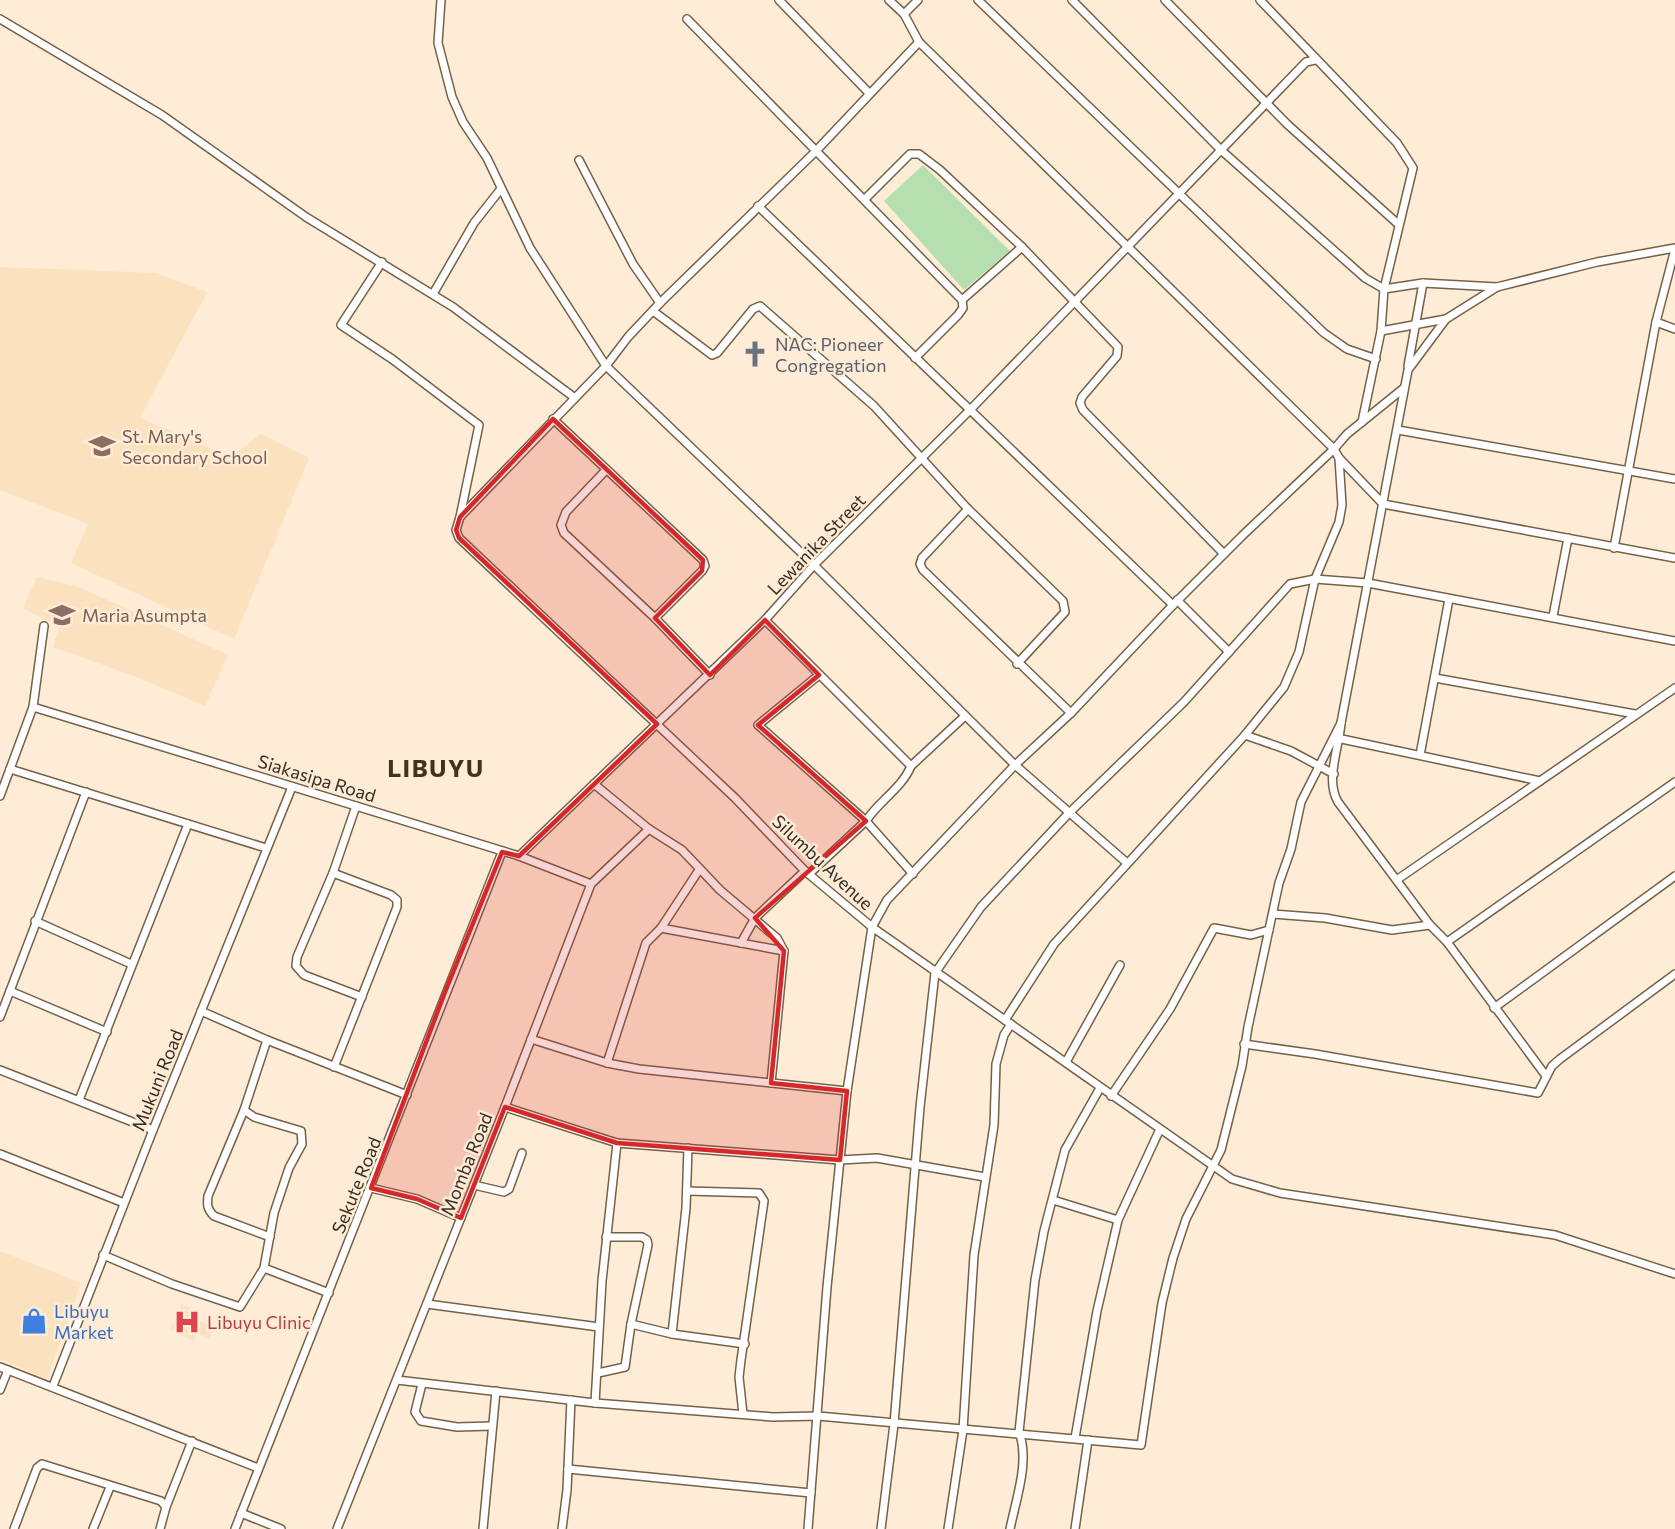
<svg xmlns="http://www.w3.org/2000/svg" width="1675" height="1529" font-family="Commissioner,sans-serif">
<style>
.built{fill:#fce1be}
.green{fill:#b6dfaf}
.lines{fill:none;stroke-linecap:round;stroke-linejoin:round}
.street-casing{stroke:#746148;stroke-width:10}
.street{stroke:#fff;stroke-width:7}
.marked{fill:#d62828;fill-opacity:0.2;stroke:#d62828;stroke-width:4.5;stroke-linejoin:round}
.labels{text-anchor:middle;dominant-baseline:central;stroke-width:5;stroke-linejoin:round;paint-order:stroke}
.worship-label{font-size:18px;fill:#5b616d;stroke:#feecd6;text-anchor:start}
.education-label{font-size:18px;fill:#785e54;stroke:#feecd6;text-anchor:start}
.street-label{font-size:18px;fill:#372e23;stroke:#feecd6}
.shop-label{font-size:18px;fill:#366cbe;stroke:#feecd6;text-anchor:start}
.health-label{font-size:18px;fill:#be3a42;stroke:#feecd6;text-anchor:start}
.district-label{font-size:24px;font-weight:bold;letter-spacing:1.5px;fill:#43321a;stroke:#feecd6}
</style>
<rect width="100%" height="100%" fill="#feecd6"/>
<g class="built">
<polygon points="0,267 156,273 207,292 140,418 231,457 261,434 309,458 234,639 71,563 88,524 0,490"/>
<polygon points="37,577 79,587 228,655 205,706 134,676 53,647 59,627 23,608"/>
<polygon points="0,1251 81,1283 47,1379 0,1359"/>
<polygon points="182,1304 191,1309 188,1316 213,1327 209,1338 197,1333 194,1341 170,1330"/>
</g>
<polygon class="green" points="923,165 1010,251 964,290 884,201"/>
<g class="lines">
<g class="street-casing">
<g id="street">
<polyline points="441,0 438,43 452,97 463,122 487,158 530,248 606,366 814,565 1015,765 1127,863"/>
<polyline points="779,0 869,93"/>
<polyline points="889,0 904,14 919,42 1334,449 1339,458 1383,504 1675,558"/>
<polyline points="978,0 1324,333 1347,349 1376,359"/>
<polyline points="1072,0 1221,150 1365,278 1384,289 1423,283 1497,287"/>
<polyline points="1165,0 1287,124 1398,224"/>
<polyline points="1260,0 1397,143 1413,168 1384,289 1381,331 1362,422"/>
<polyline points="904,14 918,0"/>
<polyline points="0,19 162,115 306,217 453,307 575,398"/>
<polyline points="687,19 962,300 963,308 958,315 915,358"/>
<polyline points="919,42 815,152 660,303 628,337 606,366 460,517 456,530 459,538 735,798 805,871 872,927 1232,1179 1280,1193 1555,1235 1675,1274"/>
<polyline points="579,160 633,264 660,303"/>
<polyline points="865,199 910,154 919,154 940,170 1022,247 1118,347 1117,356 1082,397 1080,403 1083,410 1224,554"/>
<polyline points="758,206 1173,605"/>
<polyline points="382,262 341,325 392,359 479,425 460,517"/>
<polyline points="433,294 474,223 500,190"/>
<polyline points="962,300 1022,247"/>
<polyline points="653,311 712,355 717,353 753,309 760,306 874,406 968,509 1063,601 1065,612 1017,664"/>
<polyline points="1656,322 1675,329"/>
<polyline points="1381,331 1446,319"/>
<polyline points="1408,366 1423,283"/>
<polyline points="553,419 703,560 705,566 702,571 655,618 710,675"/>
<polyline points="1398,430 1675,479"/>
<polyline points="606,470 566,512 561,525 564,533 655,618"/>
<polyline points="968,509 922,558 920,564 923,570 1071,713"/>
<polyline points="1614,548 1656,322 1675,249"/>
<polyline points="1177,600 1229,652"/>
<polyline points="1553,616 1568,538"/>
<polyline points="765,620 911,766 965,716"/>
<path d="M819 675 758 725 866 821C879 801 902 788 911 766"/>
<polyline points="1435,678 1635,714"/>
<polyline points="33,707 519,856 591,884"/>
<polyline points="1245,735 1291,751 1334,774"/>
<polyline points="1337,738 1540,781"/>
<polyline points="1420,755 1449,599"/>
<polyline points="10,769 266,848"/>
<polyline points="594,784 649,829 682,850 720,890 777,938 784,951 771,1083"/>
<polyline points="0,796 33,707 44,626"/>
<polyline points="356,806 333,873 297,957 296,966 304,975 362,997"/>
<polyline points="519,856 765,620 814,565 970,410 1306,62 1315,60"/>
<polyline points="333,873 391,895 397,900 397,907 334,1067"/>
<polyline points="809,874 866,821 913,874"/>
<polyline points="1398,879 1675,688"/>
<polyline points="1273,914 1325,918 1392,930 1430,925"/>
<polyline points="35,921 131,964"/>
<polyline points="661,928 784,951"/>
<polyline points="1447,942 1675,782"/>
<polyline points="741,943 755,918 805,871"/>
<polyline points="10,991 107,1032"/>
<polyline points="1494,1008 1675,876"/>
<polyline points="201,1011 267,1040 407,1095"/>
<polyline points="0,1017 86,792"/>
<polyline points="1005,1020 1054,944 1245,735 1284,687 1299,652 1315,579 1339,522 1342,505 1339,458"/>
<polyline points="531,1039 607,1063 639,1069 847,1091"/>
<path d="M267 1040 244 1110 208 1196C207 1205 207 1209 214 1216L270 1237"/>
<polyline points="1244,1044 1315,1054 1538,1093 1552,1066 1560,1059 1675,974"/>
<polyline points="1066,1062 1120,965"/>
<polyline points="607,1063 646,943 661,928 699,870"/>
<polyline points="0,1070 153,1130"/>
<path d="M1546 1076 1447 942 1430 925 1338 802C1325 780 1339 748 1341 723L1408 370 1446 319 1497 287 1597 262 1675 248"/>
<polyline points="1111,1096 1170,1009 1214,928 1251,935 1269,930"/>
<polyline points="79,1100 188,824"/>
<polyline points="505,1107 617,1143 840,1160 877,1158 985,1177"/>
<polyline points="0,1154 124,1203"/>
<polyline points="474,1185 504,1192 509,1189 522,1153"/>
<polyline points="371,1188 417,1199 461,1218"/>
<polyline points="687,1191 759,1193 764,1201 741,1360 739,1377 743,1414"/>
<polyline points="1053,1200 1118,1220 1097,1311 1075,1438"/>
<polyline points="1118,1220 1160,1129"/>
<polyline points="103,1255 172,1284 240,1307 264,1268 274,1213 289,1168 302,1144 301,1131 254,1117 244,1110"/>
<polyline points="264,1268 329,1293"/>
<polyline points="427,1304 599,1327"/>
<polyline points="631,1324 672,1334 745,1344"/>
<polyline points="672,1334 686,1208 688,1148"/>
<polyline points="0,1367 258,1468"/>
<polyline points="598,1373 625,1367 631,1324 648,1245 647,1240 642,1237 606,1237"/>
<polyline points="397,1380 595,1403 773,1417 818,1416 1141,1445 1162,1303 1173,1258 1186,1219 1221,1150 1242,1066 1248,1027 1279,883 1291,849 1301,802 1341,723"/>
<polyline points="422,1384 415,1412 421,1421 457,1427 492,1426"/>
<polyline points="53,1386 153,1130 292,787"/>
<polyline points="0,1390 8,1370"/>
<polyline points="595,1403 602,1281 617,1143"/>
<polyline points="568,1469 811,1493"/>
<polyline points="166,1507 192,1441"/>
<polyline points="241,1513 281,1529"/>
<polyline points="14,1529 37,1468 42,1464 161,1501 166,1507 160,1529"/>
<polyline points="93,1529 110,1487"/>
<polyline points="235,1529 502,852"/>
<polyline points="337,1529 505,1107 591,884 649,829"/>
<polyline points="483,1529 496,1391"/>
<polyline points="562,1529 567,1490 571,1400"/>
<polyline points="808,1529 827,1287 847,1091 872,927 887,900 1015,765 1071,713 1173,605 1243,535 1334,449 1347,434 1404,388"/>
<polyline points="881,1529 894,1424 920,1107 935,973 981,907 1069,813 1184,702 1290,584 1315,579 1368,583 1675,641"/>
<polyline points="948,1529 963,1430 974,1255 994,1125 996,1064 1004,1035 1011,1024"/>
<path d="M1010 1529C1016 1499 1030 1461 1019 1432L1035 1280 1044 1231 1065 1150 1100 1088"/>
<polyline points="1075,1529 1088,1440"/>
</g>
</g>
<use href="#street" class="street"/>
</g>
<path class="marked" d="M553 419 703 560 702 571 655 618 710 675 765 620 819 675 758 725 866 821 755 918 784 951 771 1083 847 1091 840 1160 617 1143 505 1107 461 1218 417 1199 371 1188 445 992 502 852 519 856 657 724 459 538 456 530 460 517Z"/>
<defs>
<g id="church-bare" transform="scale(2.07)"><path d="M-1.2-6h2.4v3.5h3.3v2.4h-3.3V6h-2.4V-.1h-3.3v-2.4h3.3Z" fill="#6b7280" stroke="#feecd6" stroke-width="2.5" paint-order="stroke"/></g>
<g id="school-bare" transform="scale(2.07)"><path d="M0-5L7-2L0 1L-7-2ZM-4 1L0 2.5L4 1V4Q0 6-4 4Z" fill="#8d6e63" stroke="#feecd6" stroke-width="2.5" paint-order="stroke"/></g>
<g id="shop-bare" transform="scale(2.07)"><path d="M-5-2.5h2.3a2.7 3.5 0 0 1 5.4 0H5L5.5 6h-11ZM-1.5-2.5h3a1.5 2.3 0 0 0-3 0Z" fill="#3f7fe0" stroke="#feecd6" stroke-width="2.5" paint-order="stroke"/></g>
<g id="hospital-bare" transform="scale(2.07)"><path d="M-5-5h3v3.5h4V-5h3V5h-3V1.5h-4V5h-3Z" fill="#e0444e" stroke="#feecd6" stroke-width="2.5" paint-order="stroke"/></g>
</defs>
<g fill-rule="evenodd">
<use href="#church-bare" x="755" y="354"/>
<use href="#school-bare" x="102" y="446"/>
<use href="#school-bare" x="62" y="615"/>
<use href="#shop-bare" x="34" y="1321"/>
<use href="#hospital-bare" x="187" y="1322"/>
</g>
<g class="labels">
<g class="worship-label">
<text x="775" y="344">NAC: Pioneer<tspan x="775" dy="21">Congregation</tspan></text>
</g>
<g class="education-label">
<text x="122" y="436">St. Mary's<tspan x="122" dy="21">Secondary School</tspan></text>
<text x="82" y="615">Maria Asumpta</text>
</g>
<g class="street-label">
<text transform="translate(816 544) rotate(-46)">Lewanika Street</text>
<text transform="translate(317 778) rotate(17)">Siakasipa Road</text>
<text transform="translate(823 862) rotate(43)">Silumbu Avenue</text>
<text transform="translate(157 1080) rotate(-68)">Mukuni Road</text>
<text transform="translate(466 1164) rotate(-68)">Momba Road</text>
<text transform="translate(356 1185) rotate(-68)">Sekute Road</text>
</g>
<g class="shop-label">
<text x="54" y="1311">Libuyu<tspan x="54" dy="21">Market</tspan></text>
</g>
<g class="health-label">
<text x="207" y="1322">Libuyu Clinic</text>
</g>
<g class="district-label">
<text x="436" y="767">LIBUYU</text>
</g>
</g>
</svg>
